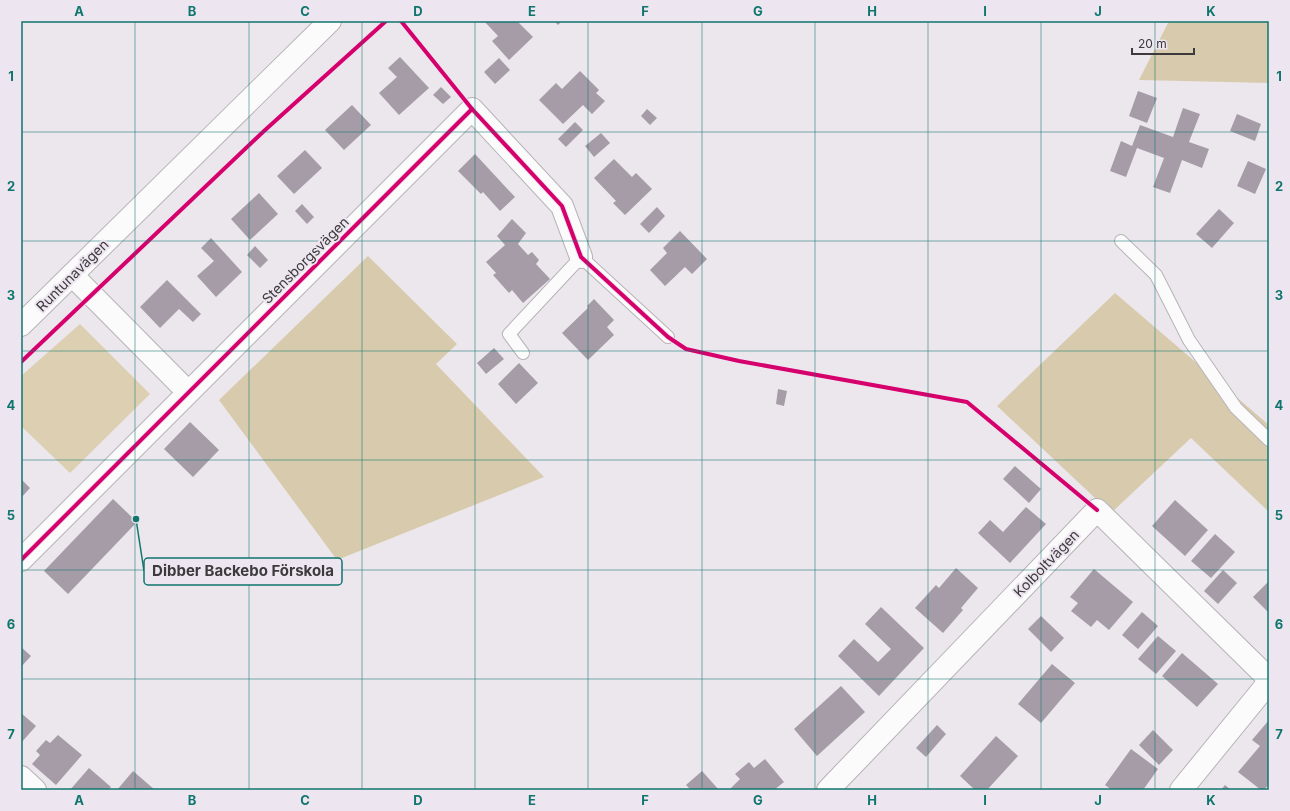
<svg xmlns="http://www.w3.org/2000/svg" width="1290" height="811" font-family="Inter,sans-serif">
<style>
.green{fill:#ddd0b2}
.forest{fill:#d8cbad}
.building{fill:#a59ca7}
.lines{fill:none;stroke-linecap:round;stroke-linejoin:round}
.lane-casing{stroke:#b7b3b7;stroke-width:14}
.street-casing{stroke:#b7b3b7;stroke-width:24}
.secondary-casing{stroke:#b7b3b7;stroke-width:24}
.lane{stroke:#fcfbfc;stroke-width:12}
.street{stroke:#fcfbfc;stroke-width:22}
.secondary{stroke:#fcfbfc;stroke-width:22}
.cycleway-casing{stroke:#ede5ef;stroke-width:6}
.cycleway{stroke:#d6006c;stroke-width:4}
.grid{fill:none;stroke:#0f766e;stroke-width:1;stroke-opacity:0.55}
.labels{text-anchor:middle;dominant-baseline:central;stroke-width:4;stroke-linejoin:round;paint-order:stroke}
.street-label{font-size:14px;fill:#3d3a3d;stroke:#ede5ef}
.leader{fill:none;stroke:#0f766e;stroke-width:1.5}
.callout-dot{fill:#0f766e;stroke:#ede5ef;stroke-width:1.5}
.callout{fill:#ede5ef;stroke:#0f766e;stroke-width:1.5}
.callout-label{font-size:15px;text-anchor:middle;font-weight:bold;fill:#3d3a3d}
.neatline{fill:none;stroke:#0f766e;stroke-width:1.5}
.grid-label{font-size:13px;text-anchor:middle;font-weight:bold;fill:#0f766e}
</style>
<rect width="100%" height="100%" fill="#ece7ed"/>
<polygon class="green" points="80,324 150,394 70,473 21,426 21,376"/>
<g class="forest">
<polygon points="1169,21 1269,21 1269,83 1139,80"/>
<polygon points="368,256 457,344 436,364 544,477 337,560 219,400"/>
<polygon points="1115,293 1269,425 1269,512 1191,438 1111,513 997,406"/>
</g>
<g class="building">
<polygon points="484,21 517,21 533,37 509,60 492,41 498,36"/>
<polygon points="554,21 562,21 558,25"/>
<polygon points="400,57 429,88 399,115 379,93 397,77 388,68"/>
<polygon points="499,58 510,70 495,84 484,72"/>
<polygon points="580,71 599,90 596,93 605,101 592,114 583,105 563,124 539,100 556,83 562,89"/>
<polygon points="441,87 451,97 443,104 433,95"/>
<polygon points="1138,91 1157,98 1147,123 1129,116"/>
<polygon points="352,105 371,125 344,150 325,130"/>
<polygon points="1183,108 1200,114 1189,142 1209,149 1202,168 1182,160 1170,193 1153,187 1164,158 1137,148 1126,177 1110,171 1121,141 1132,146 1140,125 1173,137"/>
<polygon points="647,109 657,118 650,125 641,116"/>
<polygon points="1237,114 1261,124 1255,141 1230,131"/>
<polygon points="575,122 583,130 566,147 558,139"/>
<polygon points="601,133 610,143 594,157 585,146"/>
<polygon points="305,150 322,168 294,194 277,176"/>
<polygon points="475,154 515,197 500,211 483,192 481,194 458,171"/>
<polygon points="614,159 632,177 636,173 652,189 625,215 613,203 616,201 594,178"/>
<polygon points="1248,161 1266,169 1255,194 1237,186"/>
<polygon points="259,193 278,214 250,240 231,219"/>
<polygon points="302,204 314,217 307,224 295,211"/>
<polygon points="657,207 665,216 649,233 640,224"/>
<polygon points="1219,209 1234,223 1212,248 1196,234"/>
<polygon points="512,219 526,233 518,244 528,255 532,252 539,260 536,264 550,279 523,303 512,290 509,293 493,275 496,273 486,262 505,245 497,236"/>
<polygon points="680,231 707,259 692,274 685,267 665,286 650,270 667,253 663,248"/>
<polygon points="211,238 242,272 216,297 197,276 214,261 201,248"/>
<polygon points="255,246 268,260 260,268 247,255"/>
<polygon points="167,280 201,314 193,322 179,309 160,328 140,307"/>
<polygon points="594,299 614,320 607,327 614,335 588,360 562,333 588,308 587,306"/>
<polygon points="494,348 504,359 486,374 477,363"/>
<polygon points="519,363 538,383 516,404 498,384"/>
<polygon points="778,389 787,391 784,406 776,404"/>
<polygon points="190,422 219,450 193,477 164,449"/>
<polygon points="1015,466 1041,489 1029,503 1003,479"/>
<polygon points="21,479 30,488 21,498"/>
<polygon points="113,499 137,522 68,594 44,571"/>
<polygon points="1175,500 1208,530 1185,556 1152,526"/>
<polygon points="1026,507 1046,524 1010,563 978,533 990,520 1003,532"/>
<polygon points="1215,534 1235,552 1211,578 1191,561"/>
<polygon points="956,568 978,588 961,608 963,610 943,633 915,608 936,585 939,588"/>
<polygon points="1094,569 1133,602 1109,630 1097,620 1091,627 1071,611 1078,603 1070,597"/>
<polygon points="1223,570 1237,583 1218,604 1204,591"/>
<polygon points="1269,581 1269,613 1253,597"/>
<polygon points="881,607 924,648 879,696 838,656 854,639 878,662 891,649 865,624"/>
<polygon points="1142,612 1158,626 1138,649 1122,635"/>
<polygon points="1041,616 1064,638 1051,652 1028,629"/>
<polygon points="1158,636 1176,651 1156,674 1138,659"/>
<polygon points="21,647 31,656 21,667"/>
<polygon points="1182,653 1218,684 1197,707 1162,676"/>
<polygon points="1052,664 1075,683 1041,723 1018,704"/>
<polygon points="841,686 865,712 817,756 794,729"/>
<polygon points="21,713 36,726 21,743"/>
<polygon points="1269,720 1269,784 1264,790 1261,790 1238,772 1260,746 1252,740"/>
<polygon points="937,725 946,734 926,757 916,748"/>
<polygon points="1153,730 1173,750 1159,765 1139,745"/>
<polygon points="58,735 82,755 56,785 32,764 40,755 36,751 46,740 50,743"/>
<polygon points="996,736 1018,756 987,790 975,790 960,776"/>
<polygon points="1131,749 1158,769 1143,790 1112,790 1105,785"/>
<polygon points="765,759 784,782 774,790 729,790 740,779 735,774 749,762 754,768"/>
<polygon points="89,768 111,787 108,790 70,790"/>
<polygon points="133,771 155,790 117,790"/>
<polygon points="702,771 719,790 691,790 686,785"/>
<polygon points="1225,785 1231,790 1221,790"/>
</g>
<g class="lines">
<g class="lane-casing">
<g id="lane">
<polyline points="1121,241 1156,275 1189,340 1236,408 1269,440"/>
<polyline points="523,353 509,334 581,257 668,337"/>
</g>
</g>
<g class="street-casing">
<g id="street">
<polyline points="72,275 188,392"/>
<polyline points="21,560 472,109 562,206 581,257"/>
<polyline points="21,777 35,790"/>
<polyline points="828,790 1097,510 1269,679"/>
<polyline points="1181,790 1269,682"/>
</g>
</g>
<g class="secondary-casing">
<polyline id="secondary" points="21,325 330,21"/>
</g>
<use href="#lane" class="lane"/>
<use href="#street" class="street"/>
<use href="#secondary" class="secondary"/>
<g class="cycleway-casing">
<g id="cycleway">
<polyline points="401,21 472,109"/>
<polyline points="21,362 264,131 386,21"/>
<polyline points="21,560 472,109 562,206 581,257 668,337 686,349 739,361 967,402 1097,510"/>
</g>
</g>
<use href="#cycleway" class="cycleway"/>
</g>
<path class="grid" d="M135 21V790M249 21V790M362 21V790M475 21V790M588 21V790M702 21V790M815 21V790M928 21V790M1041 21V790M1155 21V790M21 132H1269M21 241H1269M21 351H1269M21 460H1269M21 570H1269M21 679H1269"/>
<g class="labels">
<g class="street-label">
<text transform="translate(305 260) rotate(-45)">Stensborgsvägen</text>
<text transform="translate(72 275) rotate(-45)">Runtunavägen</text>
<text transform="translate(1046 563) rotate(-46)">Kolboltvägen</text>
</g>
</g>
<path class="leader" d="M136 519L144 571"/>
<circle class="callout-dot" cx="136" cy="519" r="4"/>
<rect class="callout" x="144" y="558" width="198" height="27" rx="4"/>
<g class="callout-label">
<text x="243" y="576">Dibber Backebo Förskola</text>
</g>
<rect width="1290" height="811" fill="none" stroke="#ede5ef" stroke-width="44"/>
<path d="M1132 48v6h62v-6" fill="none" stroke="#3d3a3d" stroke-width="2"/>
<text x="1138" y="48" font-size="12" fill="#3d3a3d" stroke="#ede5ef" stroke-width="3" paint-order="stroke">20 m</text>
<rect x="22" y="22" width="1246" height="767" class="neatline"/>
<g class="grid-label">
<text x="79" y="16">A</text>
<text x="192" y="16">B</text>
<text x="305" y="16">C</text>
<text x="418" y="16">D</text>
<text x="532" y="16">E</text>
<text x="645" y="16">F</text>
<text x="758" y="16">G</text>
<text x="872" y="16">H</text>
<text x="985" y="16">I</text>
<text x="1098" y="16">J</text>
<text x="1211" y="16">K</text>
<text x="11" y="81">1</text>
<text x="1279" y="81">1</text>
<text x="11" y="191">2</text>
<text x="1279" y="191">2</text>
<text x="11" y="300">3</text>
<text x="1279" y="300">3</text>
<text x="11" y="410">4</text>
<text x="1279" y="410">4</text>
<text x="11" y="520">5</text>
<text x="1279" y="520">5</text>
<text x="11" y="629">6</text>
<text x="1279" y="629">6</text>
<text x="11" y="739">7</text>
<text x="1279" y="739">7</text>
<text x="79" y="805">A</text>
<text x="192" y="805">B</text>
<text x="305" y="805">C</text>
<text x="418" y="805">D</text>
<text x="532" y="805">E</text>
<text x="645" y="805">F</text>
<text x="758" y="805">G</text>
<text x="872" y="805">H</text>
<text x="985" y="805">I</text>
<text x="1098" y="805">J</text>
<text x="1211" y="805">K</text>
</g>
</svg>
